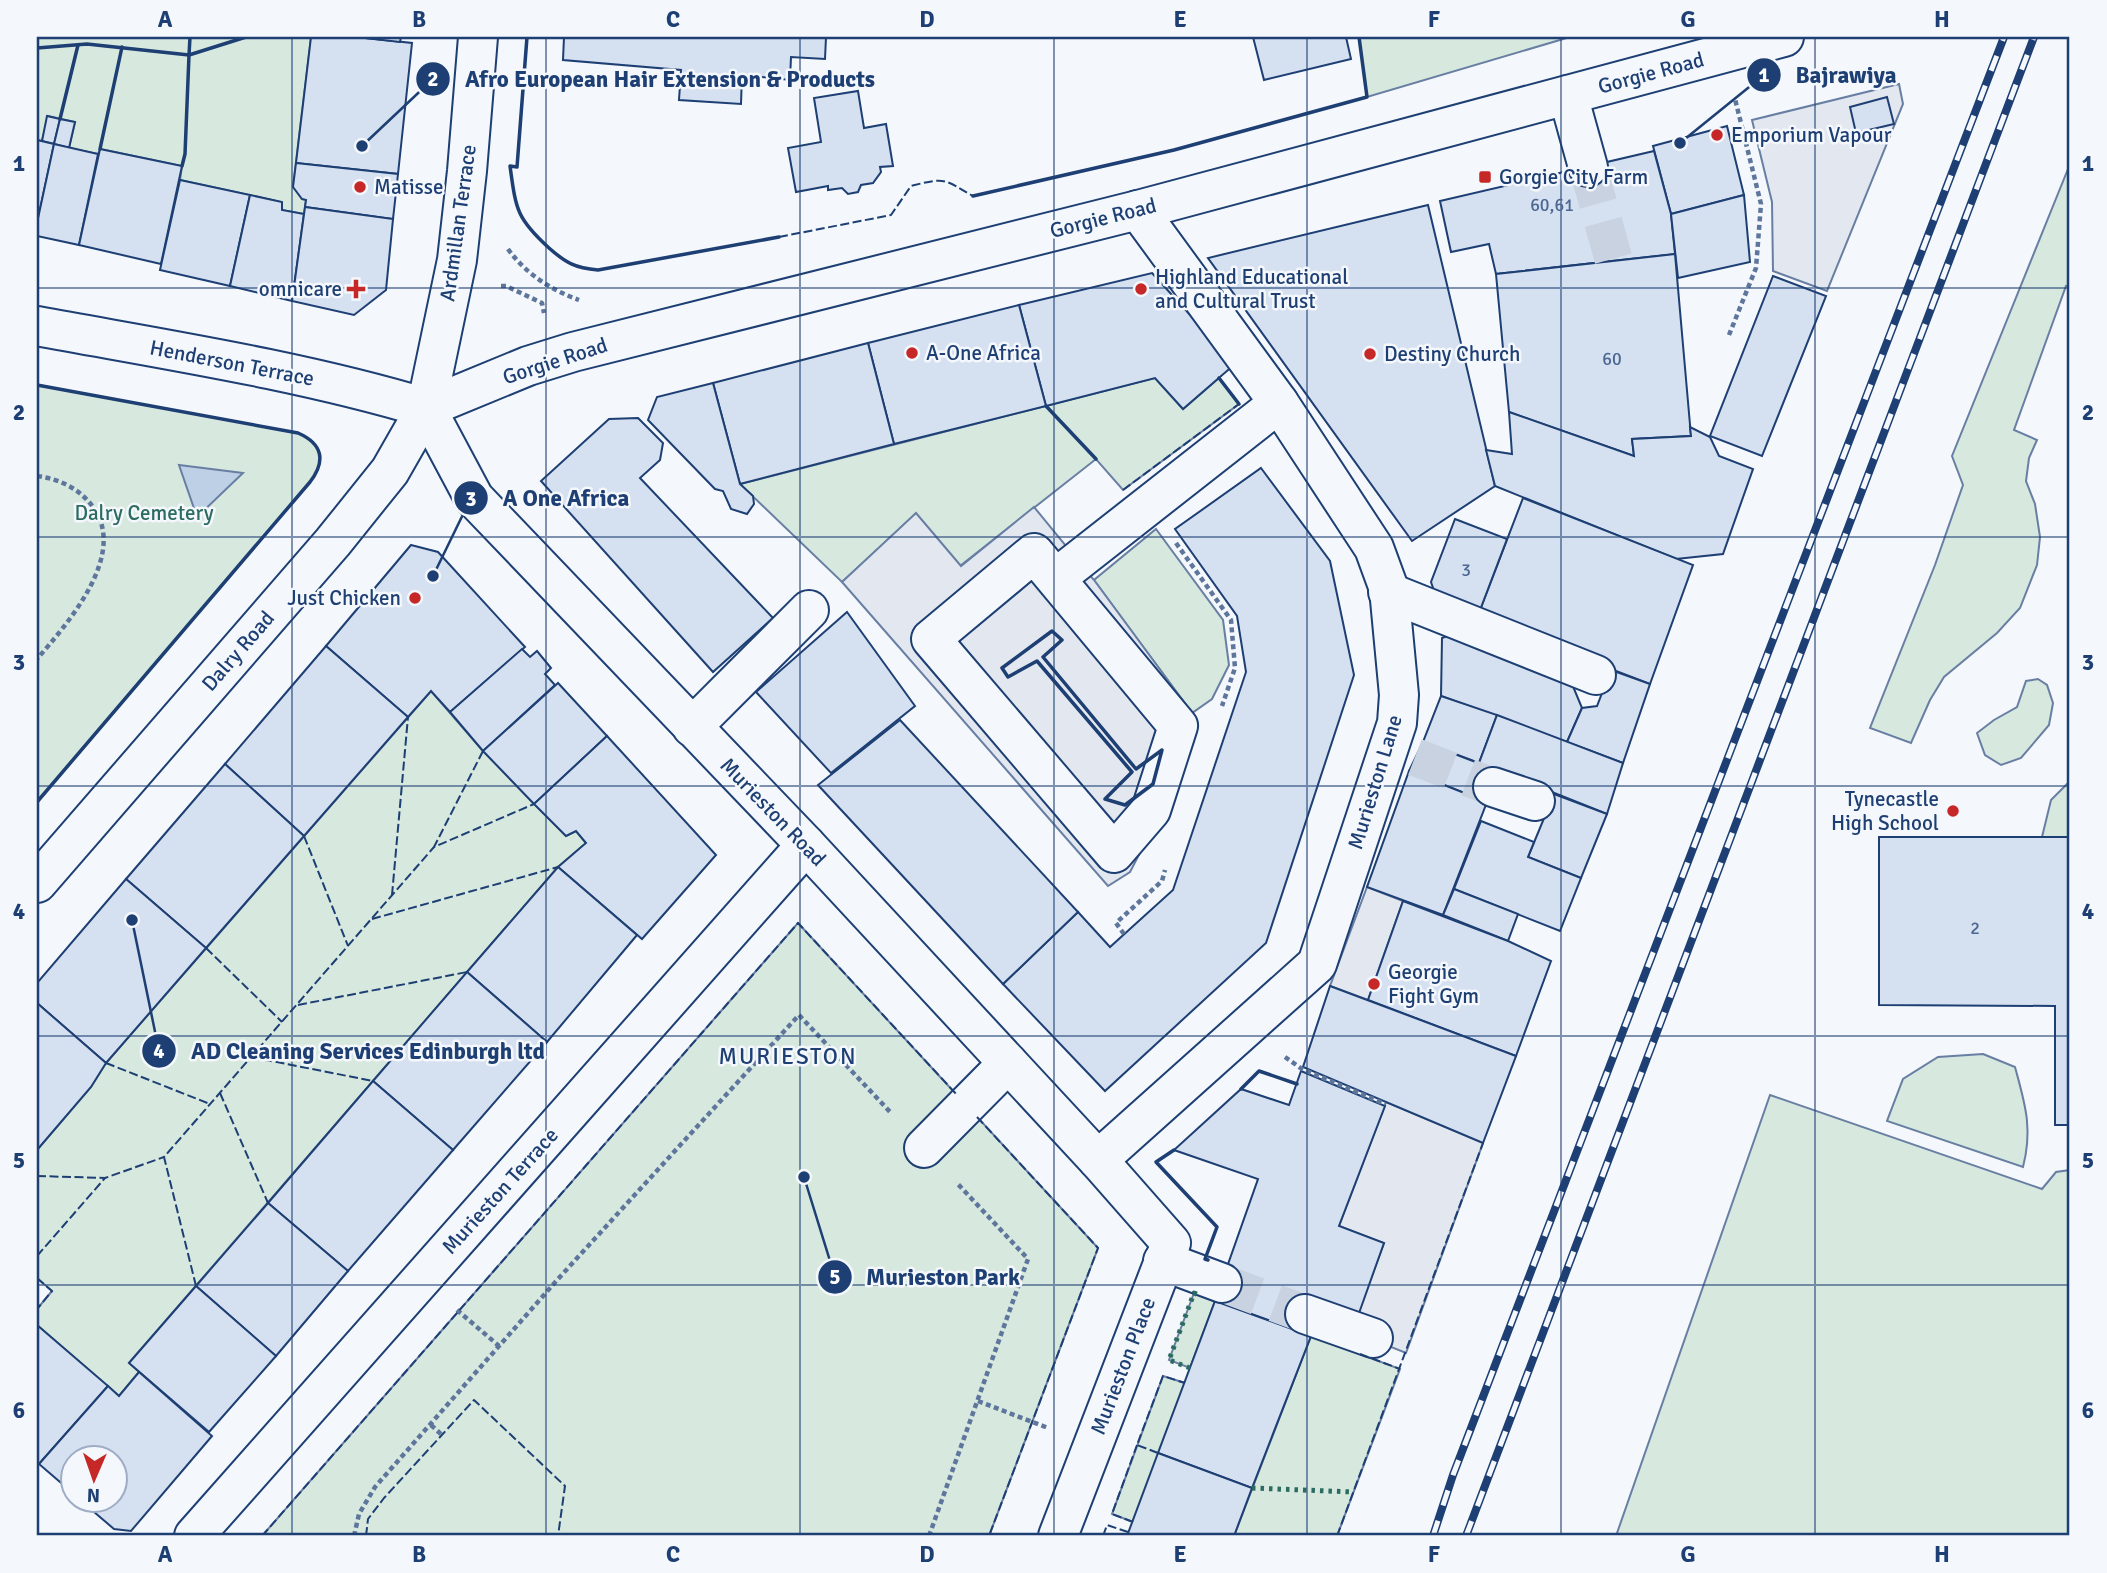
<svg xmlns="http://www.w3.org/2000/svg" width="2107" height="1573" font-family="Signika,sans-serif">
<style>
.green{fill:#d7e8df;stroke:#687fa3;stroke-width:2}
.parking{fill:#e3e8f0;stroke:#687fa3;stroke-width:2}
.water{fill:#bed0e5;stroke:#687fa3;stroke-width:2}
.building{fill:#d5e0f0;stroke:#1d3f73;stroke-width:2}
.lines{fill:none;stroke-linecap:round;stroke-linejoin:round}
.minor-tunnel{stroke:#c9d2e0;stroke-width:38;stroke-dasharray:38 19;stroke-linecap:butt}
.minor-casing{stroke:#1d3f73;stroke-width:42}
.major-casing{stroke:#1d3f73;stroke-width:42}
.path{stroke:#5e769c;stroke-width:4.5;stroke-dasharray:5 3.5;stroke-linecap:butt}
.minor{stroke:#f4f7fb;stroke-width:38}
.major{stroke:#f4f7fb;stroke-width:38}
.rail-casing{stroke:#1d3f73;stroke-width:8}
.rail{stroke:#f4f7fb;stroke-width:5;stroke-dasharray:16;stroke-linecap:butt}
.hedge{stroke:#2c6c60;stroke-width:5;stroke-dasharray:3.5 5;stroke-linecap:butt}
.fence{stroke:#1d3f73;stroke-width:2;stroke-dasharray:9 3.5;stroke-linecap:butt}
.wall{stroke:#1d3f73;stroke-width:3.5}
.grid{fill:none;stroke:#1d3f73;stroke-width:2;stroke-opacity:0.55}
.poi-dot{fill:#c62828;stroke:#f4f7fb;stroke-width:2.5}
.labels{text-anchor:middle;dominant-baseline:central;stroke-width:5;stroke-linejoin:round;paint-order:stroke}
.number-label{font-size:18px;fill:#4b6792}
.street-label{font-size:21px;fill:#1d3f73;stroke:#f4f7fb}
.poi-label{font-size:21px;fill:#1d3f73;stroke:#f4f7fb;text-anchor:start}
.park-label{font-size:21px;fill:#2c6c60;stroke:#f4f7fb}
.neighbourhood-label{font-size:23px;letter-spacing:2px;fill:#1d3f73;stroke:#f4f7fb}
.leader{fill:none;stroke:#1d3f73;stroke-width:2.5}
.callout-dot{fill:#1d3f73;stroke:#f4f7fb;stroke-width:2.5}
.mark-label{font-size:21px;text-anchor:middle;font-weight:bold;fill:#fff}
.callout-label{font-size:23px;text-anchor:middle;font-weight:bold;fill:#1d3f73;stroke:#f4f7fb;stroke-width:5;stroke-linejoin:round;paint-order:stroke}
.neatline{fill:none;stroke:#1d3f73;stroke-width:2.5}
.grid-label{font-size:23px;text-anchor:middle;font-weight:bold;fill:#1d3f73}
</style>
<rect width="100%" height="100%" fill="#f4f7fb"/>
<g class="green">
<polygon points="37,37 311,37 293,187 306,200 304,214 282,210 281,202 180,180 182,166 100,149 98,154 69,148 75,122 48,116 42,141 37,140"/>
<polygon points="1359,37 1570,37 1367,97"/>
<polygon points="2070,164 2070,287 2066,286 2014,430 2037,440 2029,458 2026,481 2035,504 2040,537 2037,565 2020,608 1997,633 1944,677 1930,700 1911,743 1870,728 1935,565 1963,485 1952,456"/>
<polygon points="1155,378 1183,409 1219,378 1239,404 1123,490 1096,459 960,566 916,514 842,582 740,484"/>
<path d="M37 385 298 433C323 444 326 461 310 482L37 802Z"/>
<polygon points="1156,529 1223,620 1229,665 1212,699 1192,713 1094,580"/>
<polygon points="2038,679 2047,685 2053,703 2049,725 2021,758 2001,765 1985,755 1977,733 1994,720 2017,707 2026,681"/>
<polygon points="431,691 483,751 566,836 576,831 586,843 558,867 129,1363 139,1372 119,1396 37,1325 37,1309 52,1291 37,1278 37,1150 91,1087 106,1063"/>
<polygon points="2070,781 2070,837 2042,837 2051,800"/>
<polygon points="798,923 1098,1248 989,1536 262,1536"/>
<path d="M1983 1054 2015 1067C2025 1104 2033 1128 2023 1167L1887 1121 1903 1079 1938 1057Z"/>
<polygon points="1770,1095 2042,1189 2056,1172 2070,1170 2070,1536 1616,1536"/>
<polygon points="1194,1293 1215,1301 1190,1368 1169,1360"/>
<polygon points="1311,1336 1400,1369 1337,1536 1234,1536"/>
<polygon points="1163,1376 1185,1383 1133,1522 1112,1514"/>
</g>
<g class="parking">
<polygon points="1899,84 1903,104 1827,291 1773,271 1772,202 1752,120"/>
<polygon points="1034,507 1094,580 1192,713 1157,820 1130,872 1108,886 842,582 916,513 961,566"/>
<polygon points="1367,887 1403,901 1368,1000 1330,986"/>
<polygon points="1386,1102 1483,1143 1406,1353 1351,1331 1384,1243 1339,1226"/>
</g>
<polygon class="water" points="179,465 243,473 197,517"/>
<g class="building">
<polygon points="311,37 356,37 412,43 398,174 296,163"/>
<polygon points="356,37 401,37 400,42"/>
<polygon points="564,37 826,37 825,59 791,57 790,80 742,75 741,104 679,100 681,70 563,60"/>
<polygon points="1253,37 1346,37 1351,59 1264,80"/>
<polygon points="858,91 864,128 886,124 893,166 880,167 881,172 873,183 861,185 858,192 848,194 842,188 828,190 828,186 796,192 788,148 821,142 814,98"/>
<polygon points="1887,97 1894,124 1856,133 1850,107"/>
<polygon points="47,116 60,119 54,144 42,141"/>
<polygon points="60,119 75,122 69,148 54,144"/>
<polygon points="1727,126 1744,195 1671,214 1653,146"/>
<polygon points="37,140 54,144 37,223"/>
<polygon points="54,144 98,154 79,245 37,236 37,223"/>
<polygon points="100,149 182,166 161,264 79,245"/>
<polygon points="1654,151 1671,214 1675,254 1496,274 1489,244 1451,252 1440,201"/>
<polygon points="296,163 398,174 393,219 305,207 306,200 302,199 293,187"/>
<polygon points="180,180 250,195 230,286 160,270"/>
<polygon points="250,195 282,202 282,210 304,214 292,301 230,286"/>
<polygon points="1744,195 1750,262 1678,278 1671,214"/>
<polygon points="1428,205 1495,486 1412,541 1208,258"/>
<polygon points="305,207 393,219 386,290 354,315 292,301"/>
<polygon points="1675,254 1691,436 1632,439 1634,456 1509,412 1496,274"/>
<polygon points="1152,273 1235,364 1183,409 1155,378 1046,406 1019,305"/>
<polygon points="1773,276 1826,296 1762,456 1710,436"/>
<polygon points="1019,305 1046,406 894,444 868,343"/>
<polygon points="868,343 894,444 740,484 713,383"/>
<polygon points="713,383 740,484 753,496 754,504 747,514 731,509 723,491 715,489 648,420 657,397"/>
<polygon points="1509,412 1634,456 1632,439 1691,436 1690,427 1710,437 1719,456 1753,469 1723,554 1676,559 1495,486 1486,450 1512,454"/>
<polygon points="638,418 663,443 660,460 640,478 773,618 713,672 541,481 609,419"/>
<polygon points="1261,468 1330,561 1354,675 1266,943 1105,1091 1003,984 1078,912 1110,947 1173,890 1246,672 1237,616 1175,529"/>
<polygon points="1523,498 1693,565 1650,684 1477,618"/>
<polygon points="1455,519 1507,539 1477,618 1438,602 1431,582"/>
<polygon points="411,545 438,552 525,647 450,712 431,691 408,717 326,646"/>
<polygon points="847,612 915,706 831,773 756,692"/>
<polygon points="1458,632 1570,679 1582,708 1567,742 1441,696 1442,638"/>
<polygon points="326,646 408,717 304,836 225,764"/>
<polygon points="522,649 530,657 537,651 551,668 545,674 555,685 483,751 450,712"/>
<polygon points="1611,670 1650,684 1623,763 1567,742 1582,708 1597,706"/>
<polygon points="558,683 607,736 534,804 483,751"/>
<polygon points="1441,696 1497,715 1479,763 1423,742"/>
<polygon points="1497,715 1623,763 1607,814 1479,763"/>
<polygon points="900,720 1078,912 1003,984 818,785"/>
<polygon points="607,736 716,855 642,939 558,867 586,843 576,831 566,836 534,804"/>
<polygon points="1423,742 1499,771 1487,802 1409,771"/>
<polygon points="225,764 304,836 206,948 126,879"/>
<polygon points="1409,771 1487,802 1443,915 1367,887"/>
<polygon points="1554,794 1607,814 1581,878 1528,857"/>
<polygon points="1481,821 1534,842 1528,857 1581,878 1560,931 1454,889"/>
<polygon points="1879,837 2070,837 2070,1125 2055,1125 2055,1006 1879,1005"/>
<polygon points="558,867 637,935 547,1042 467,972"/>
<polygon points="126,879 206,948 106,1063 37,1003 37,983"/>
<polygon points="1454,889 1518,914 1508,941 1443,915"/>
<polygon points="1403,901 1508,941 1551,961 1516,1056 1368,1000"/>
<polygon points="467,972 547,1042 453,1150 373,1081"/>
<polygon points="1330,986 1516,1056 1483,1143 1303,1067"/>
<polygon points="37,1003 106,1063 91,1087 37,1150"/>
<polygon points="1301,1071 1385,1106 1339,1226 1384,1243 1358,1316 1299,1331 1215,1301 1258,1179 1174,1150 1241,1089 1289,1105"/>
<polygon points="373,1081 453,1150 348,1271 268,1203"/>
<polygon points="268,1203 348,1271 276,1356 196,1286"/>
<polygon points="196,1286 276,1356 209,1432 129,1363"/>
<polygon points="1215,1301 1311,1336 1252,1488 1158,1453"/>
<polygon points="37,1325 108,1386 39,1464 37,1462"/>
<polygon points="139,1372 212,1436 131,1531 114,1529 80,1500 116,1500 116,1458 74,1458 74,1494 39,1464 108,1386 119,1396"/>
<polygon points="1158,1453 1252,1488 1234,1536 1127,1536"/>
</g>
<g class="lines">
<g class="minor-tunnel">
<polyline points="1588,167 1614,261"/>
<polyline points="1415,757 1493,787"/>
<polyline points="1222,1283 1305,1314"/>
</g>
<g class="minor-casing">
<g id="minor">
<polyline points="1568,95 1588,167"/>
<path d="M37 326C167 350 299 370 426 408L474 498 806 845 1098 1160 1171 1243 1058 1536"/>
<polygon points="1034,553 1178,726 1151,810 1114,853 931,639"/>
<polyline points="1056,578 1279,403"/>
<polyline points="1388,592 1596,675"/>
<polyline points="692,727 809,610"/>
<polyline points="1493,787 1535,801"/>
<polyline points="924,1148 1008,1063"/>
<polyline points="1098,1160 1317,964 1397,723 1399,695 1389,589 1374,548 1279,403 1138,210"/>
<polyline points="1163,1261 1222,1283"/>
<polyline points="1305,1314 1373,1338"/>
<polyline points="194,1536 806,845"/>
</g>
</g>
<g class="major-casing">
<g id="major">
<polyline points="426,408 528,366 573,352 1138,210 1784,37"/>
<polyline points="37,883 333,542 390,471 426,408 457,260 467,171 478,37"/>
</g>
</g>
<g class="path">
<path d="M508 249C525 273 551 290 579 300"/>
<polyline points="501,286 506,286 542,303 544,313"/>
<polyline points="1729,335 1756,268 1761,204 1735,99"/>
<path d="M37 476C59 479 79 488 93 507 128 555 68 623 37 659"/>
<polyline points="1176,543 1231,620 1235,668 1222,706"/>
<polyline points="1124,934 1116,923 1162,881 1165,870"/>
<polyline points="1285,1057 1302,1069 1385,1104"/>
<polyline points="457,1310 499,1346"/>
<polyline points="978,1401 1048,1428"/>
<polyline points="431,1425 442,1435"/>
<polyline points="354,1536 359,1514 375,1487 558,1279 799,1015 892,1114"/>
<polyline points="929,1536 1028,1259 956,1182"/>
</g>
<use href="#minor" class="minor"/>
<use href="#major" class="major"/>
<g class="rail-casing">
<g id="rail">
<polyline points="1433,1536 1453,1475 2004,37"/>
<polyline points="1466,1536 2034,37"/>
</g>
</g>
<use href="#rail" class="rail"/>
<g class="hedge">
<polyline points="1190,1368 1169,1360 1194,1293 1199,1295"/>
<polyline points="1252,1488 1354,1492"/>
</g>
<g class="fence">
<path d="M779 237 891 215 911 186C946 177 943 179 973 196"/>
<polyline points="1123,490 1239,404"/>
<polyline points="483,751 434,847 534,804"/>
<polyline points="304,836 348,946"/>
<polyline points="392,895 408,717"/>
<polyline points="372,919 558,867"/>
<polyline points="206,948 282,1022"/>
<polyline points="298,1005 467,972"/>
<polyline points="251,1057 373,1081"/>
<polyline points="106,1063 210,1104"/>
<polyline points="220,1093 268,1203"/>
<polyline points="977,1117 1098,1248 989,1536"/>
<polyline points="37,1176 105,1178 164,1157"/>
<polyline points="37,1256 105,1178"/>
<polyline points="37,1278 52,1291 37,1309"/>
<polyline points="196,1286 164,1157 434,847"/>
<polyline points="1360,1354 1400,1369"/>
<polyline points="1158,1453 1137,1445 1163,1376 1185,1383"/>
<polyline points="1133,1522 1112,1514 1137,1445"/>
<polyline points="262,1536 798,923 958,1096"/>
<polyline points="366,1536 368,1519 384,1498 474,1400 565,1486 558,1536"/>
<polyline points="1103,1536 1107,1525 1128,1532"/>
<polyline points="1337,1536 1483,1143"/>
</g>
<g class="wall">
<path d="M527 37 517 167 510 166C516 209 516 218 549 248 566 263 575 268 598 270L779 237"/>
<polyline points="37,48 87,44 189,55 190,37"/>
<polyline points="60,119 78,45"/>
<polyline points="100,149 122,47"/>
<polyline points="182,166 185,154 189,55 246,37"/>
<polyline points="973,196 1174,150 1367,97 1359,37"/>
<polyline points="1219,378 1239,404"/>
<path d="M37 385 298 433C323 444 326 461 310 482L37 802"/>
<polyline points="1046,406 1096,459"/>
<polygon points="1052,631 1062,640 1043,657 1136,769 1162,750 1153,784 1125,805 1105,799 1132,772 1037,661 1008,677 1002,668"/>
<polyline points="1241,1089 1259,1071 1297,1084"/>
<polyline points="1174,1150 1156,1162 1217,1227 1205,1259 1208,1260"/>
</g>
</g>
<path class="grid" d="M292 37V1536M546 37V1536M800 37V1536M1054 37V1536M1307 37V1536M1561 37V1536M1815 37V1536M37 288H2070M37 537H2070M37 786H2070M37 1036H2070M37 1285H2070"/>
<g class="poi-dot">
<circle cx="1717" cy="135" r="7"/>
<rect x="1478" y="170" width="14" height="14" rx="3.5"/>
<circle cx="360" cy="187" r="7"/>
<path d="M352.5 278.5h7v7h7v7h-7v7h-7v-7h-7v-7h7z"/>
<circle cx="1141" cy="289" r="7"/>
<circle cx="912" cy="353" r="7"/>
<circle cx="1370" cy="354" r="7"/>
<circle cx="415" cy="598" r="7"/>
<circle cx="1953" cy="811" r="7"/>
<circle cx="1374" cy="984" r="7"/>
</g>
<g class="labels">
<g class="number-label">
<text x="1552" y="205">60,61</text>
<text x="1612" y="359">60</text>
<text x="1466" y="570">3</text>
<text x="1975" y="928">2</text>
</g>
<g class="street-label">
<text transform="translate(1651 73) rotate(-15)">Gorgie Road</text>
<text transform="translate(1103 218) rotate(-14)">Gorgie Road</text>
<text transform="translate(458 223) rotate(-82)">Ardmillan Terrace</text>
<text transform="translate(555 361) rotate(-18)">Gorgie Road</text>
<text transform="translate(232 363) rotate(11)">Henderson Terrace</text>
<text transform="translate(238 651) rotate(-49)">Dalry Road</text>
<text transform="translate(1375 782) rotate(-73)">Murieston Lane</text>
<text transform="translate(773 812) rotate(46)">Murieston Road</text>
<text transform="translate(500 1191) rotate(-48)">Murieston Terrace</text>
<text transform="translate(1123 1366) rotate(-69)">Murieston Place</text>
</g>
<g class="poi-label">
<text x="1731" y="135">Emporium Vapour</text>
<text x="1499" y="177">Gorgie City Farm</text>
<text x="374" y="187">Matisse</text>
<text x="1155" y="277">Highland Educational<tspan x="1155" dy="24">and Cultural Trust</tspan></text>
<text x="342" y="289" text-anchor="end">omnicare</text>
<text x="926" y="353">A-One Africa</text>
<text x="1384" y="354">Destiny Church</text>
<text x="401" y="598" text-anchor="end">Just Chicken</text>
<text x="1939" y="799" text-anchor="end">Tynecastle<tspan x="1939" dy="24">High School</tspan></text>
<text x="1388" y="972">Georgie<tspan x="1388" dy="24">Fight Gym</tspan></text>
</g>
<g class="park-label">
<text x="144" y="513">Dalry Cemetery</text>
</g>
<g class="neighbourhood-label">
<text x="788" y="1056">MURIESTON</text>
</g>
</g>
<path class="leader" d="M1680 143L1764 75M362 146L433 79M433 576L471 498M132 920L159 1051M804 1177L835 1277"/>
<g class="callout-dot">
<circle cx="1680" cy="143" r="7"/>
<circle cx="362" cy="146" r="7"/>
<circle cx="433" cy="576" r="7"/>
<circle cx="132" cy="920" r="7"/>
<circle cx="804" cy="1177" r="7"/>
<circle cx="1764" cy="75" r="18"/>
<circle cx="433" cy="79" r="18"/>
<circle cx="471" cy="498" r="18"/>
<circle cx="159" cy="1051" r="18"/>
<circle cx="835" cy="1277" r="18"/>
</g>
<g class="mark-label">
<text x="1764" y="82">1</text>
<text x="433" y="86">2</text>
<text x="471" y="506">3</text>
<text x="159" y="1058">4</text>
<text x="835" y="1284">5</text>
</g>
<g class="callout-label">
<text x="1846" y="83">Bajrawiya</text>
<text x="670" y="87">Afro European Hair Extension &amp; Products</text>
<text x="566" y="506">A One Africa</text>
<text x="368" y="1059">AD Cleaning Services Edinburgh ltd</text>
<text x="943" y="1285">Murieston Park</text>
</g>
<rect width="2107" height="1573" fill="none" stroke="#f4f7fb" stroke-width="77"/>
<g transform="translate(94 1479) rotate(182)"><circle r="33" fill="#f4f7fb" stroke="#9eadc5" stroke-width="2"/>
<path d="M0-5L12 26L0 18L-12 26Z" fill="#c62828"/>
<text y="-10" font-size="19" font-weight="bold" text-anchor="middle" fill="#1d3f73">N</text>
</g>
<rect x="38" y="38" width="2030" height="1496" class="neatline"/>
<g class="grid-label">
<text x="165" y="27">A</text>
<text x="419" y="27">B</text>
<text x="673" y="27">C</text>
<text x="927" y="27">D</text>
<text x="1180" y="27">E</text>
<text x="1434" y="27">F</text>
<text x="1688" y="27">G</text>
<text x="1942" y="27">H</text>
<text x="19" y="171">1</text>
<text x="2088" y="171">1</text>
<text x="19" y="420">2</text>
<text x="2088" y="420">2</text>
<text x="19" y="670">3</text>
<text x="2088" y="670">3</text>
<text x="19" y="919">4</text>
<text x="2088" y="919">4</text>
<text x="19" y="1168">5</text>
<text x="2088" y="1168">5</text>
<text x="19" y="1418">6</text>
<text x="2088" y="1418">6</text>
<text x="165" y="1562">A</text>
<text x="419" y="1562">B</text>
<text x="673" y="1562">C</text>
<text x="927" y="1562">D</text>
<text x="1180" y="1562">E</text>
<text x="1434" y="1562">F</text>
<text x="1688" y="1562">G</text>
<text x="1942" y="1562">H</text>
</g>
</svg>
